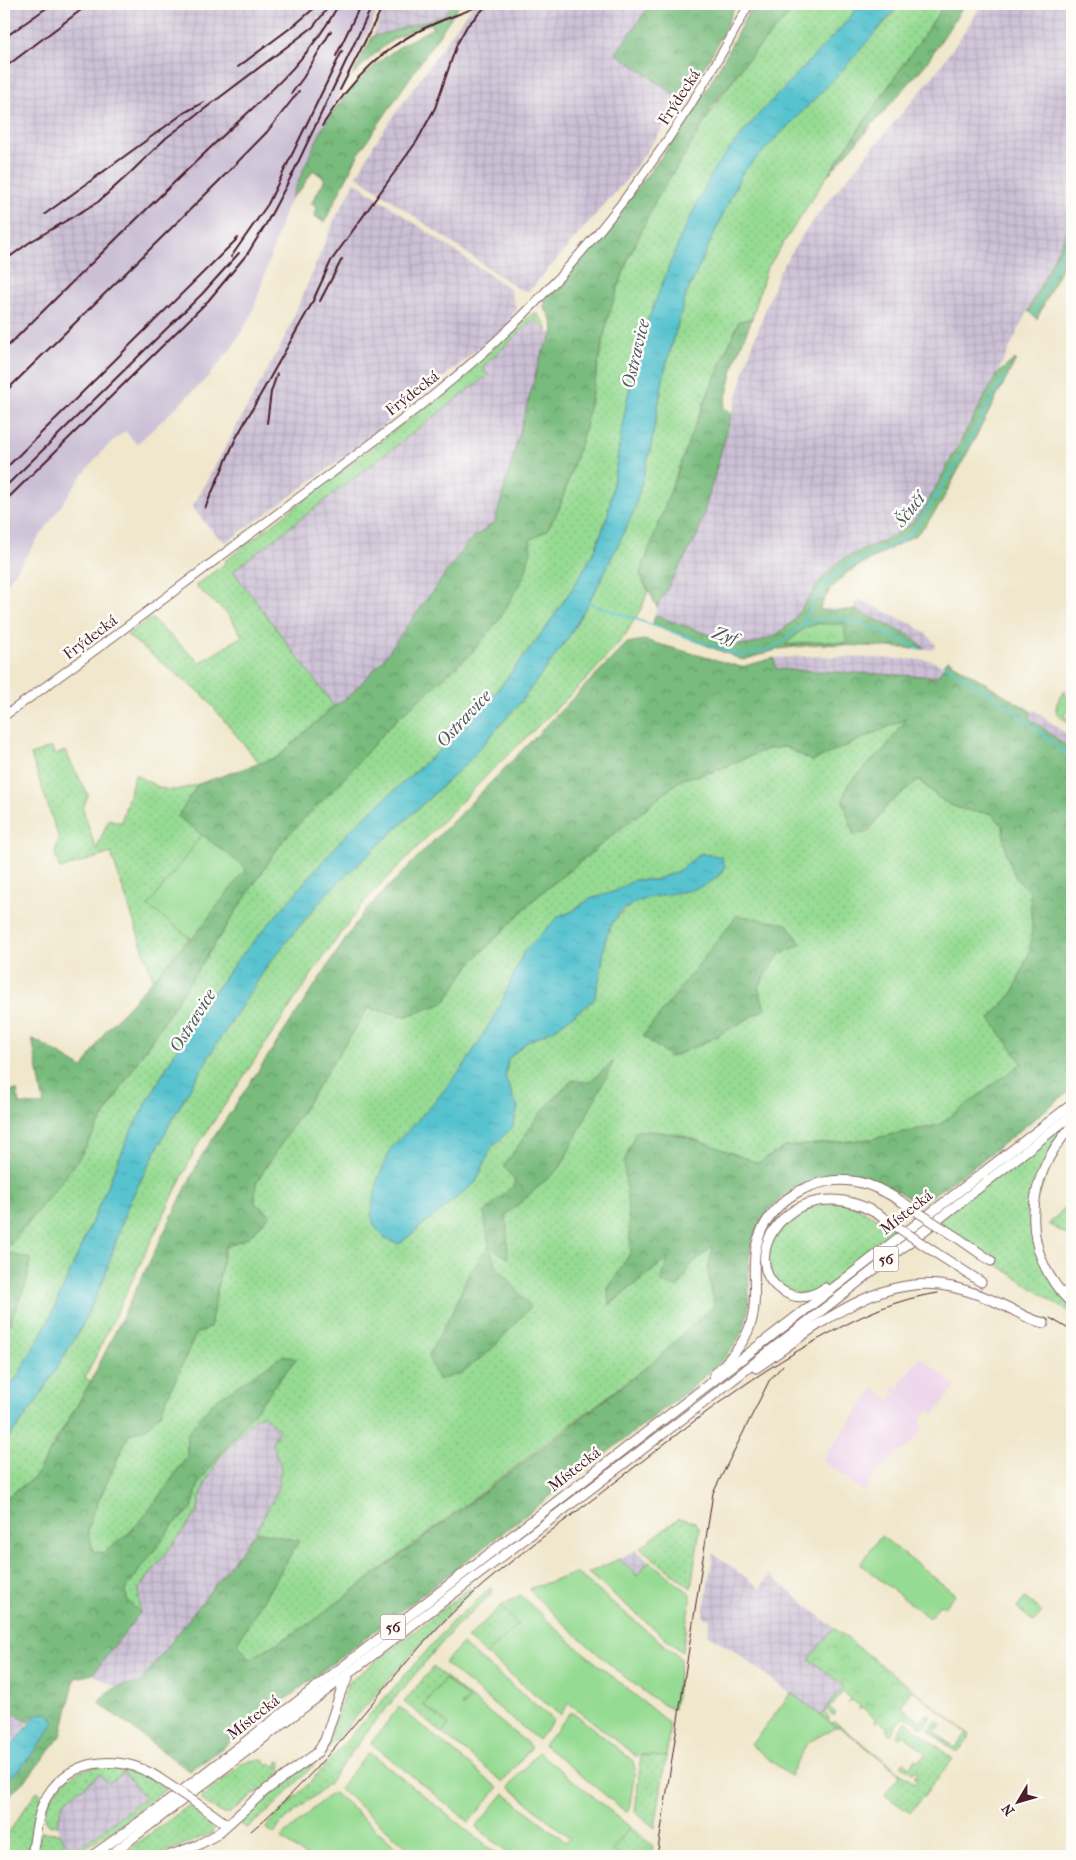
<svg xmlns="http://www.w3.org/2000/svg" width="1076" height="1860" font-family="'IM FELL French Canon',serif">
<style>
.built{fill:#ecd1ea}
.industrial{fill:url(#industrial-grid)}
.railway{fill:#cbbfd5}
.grass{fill:url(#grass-dots);stroke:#707d5f;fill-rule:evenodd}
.forest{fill:url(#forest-crowns);stroke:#616d54;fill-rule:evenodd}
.park{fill:url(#park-crowns);stroke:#707d5f}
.garden{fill:#96db93;stroke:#707d5f}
.water{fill:url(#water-ripples);stroke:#50717d}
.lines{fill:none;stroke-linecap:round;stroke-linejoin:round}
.stream{stroke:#56c3cf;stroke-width:2}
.major-casing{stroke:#846563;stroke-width:10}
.highway-casing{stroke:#846563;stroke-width:11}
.major{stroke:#fff;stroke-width:8}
.highway{stroke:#fff;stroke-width:9}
.tram{stroke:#4a1f2b;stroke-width:1}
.rail{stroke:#4a1f2b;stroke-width:2}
.highway-bridge-casing{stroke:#846563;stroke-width:11;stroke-linecap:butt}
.highway-bridge{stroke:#fff;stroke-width:9}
.labels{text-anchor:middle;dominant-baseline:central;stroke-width:5;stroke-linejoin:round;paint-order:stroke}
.shield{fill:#fdfcf7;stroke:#806168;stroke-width:1}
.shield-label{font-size:15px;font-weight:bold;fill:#4a1f2b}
.street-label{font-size:16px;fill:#4a1f2b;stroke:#fdfcf7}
.water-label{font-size:18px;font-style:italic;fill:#4e5864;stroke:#fdfcf7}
</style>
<defs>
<pattern id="industrial-grid" width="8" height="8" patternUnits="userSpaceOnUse" patternTransform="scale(1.25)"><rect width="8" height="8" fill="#cbbfd5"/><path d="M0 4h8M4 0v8" fill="none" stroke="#b0a4b7"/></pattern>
<pattern id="grass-dots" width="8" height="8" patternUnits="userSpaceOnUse" patternTransform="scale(1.25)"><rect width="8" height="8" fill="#96db93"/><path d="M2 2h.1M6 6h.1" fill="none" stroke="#83bc7f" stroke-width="1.8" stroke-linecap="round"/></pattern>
<pattern id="forest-crowns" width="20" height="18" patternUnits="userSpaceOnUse" patternTransform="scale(1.25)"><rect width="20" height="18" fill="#78bb7d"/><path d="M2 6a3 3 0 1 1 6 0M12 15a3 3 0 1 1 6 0" fill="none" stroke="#649767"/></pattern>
<pattern id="park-crowns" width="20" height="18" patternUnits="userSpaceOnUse" patternTransform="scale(1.25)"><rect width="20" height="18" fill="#96db93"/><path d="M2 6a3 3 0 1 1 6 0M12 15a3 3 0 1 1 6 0" fill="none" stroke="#83bc7f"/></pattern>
<pattern id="water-ripples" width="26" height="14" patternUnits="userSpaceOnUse" patternTransform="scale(1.25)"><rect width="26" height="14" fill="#56c3cf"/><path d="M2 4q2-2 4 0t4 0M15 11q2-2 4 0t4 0" fill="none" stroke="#4ca7b2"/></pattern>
</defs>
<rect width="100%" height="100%" fill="#fdfcf7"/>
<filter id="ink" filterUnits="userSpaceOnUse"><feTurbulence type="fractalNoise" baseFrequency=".02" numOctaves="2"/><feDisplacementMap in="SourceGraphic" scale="10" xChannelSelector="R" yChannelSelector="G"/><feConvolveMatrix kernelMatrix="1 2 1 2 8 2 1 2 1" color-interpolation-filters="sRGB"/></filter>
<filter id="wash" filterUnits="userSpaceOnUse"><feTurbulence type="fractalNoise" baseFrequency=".0096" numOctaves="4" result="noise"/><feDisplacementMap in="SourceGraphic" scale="20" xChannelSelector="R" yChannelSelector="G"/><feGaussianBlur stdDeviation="1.12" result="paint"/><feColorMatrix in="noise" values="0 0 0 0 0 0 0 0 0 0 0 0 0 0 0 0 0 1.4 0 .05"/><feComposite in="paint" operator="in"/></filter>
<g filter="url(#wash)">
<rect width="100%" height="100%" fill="#f0e7cc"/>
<polygon class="built" points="920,1357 956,1386 934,1414 929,1410 920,1420 922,1430 918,1436 906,1449 895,1453 863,1491 822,1460 875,1388 890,1400 896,1393 892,1390 895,1386 899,1389 902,1384 900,1382"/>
<g class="industrial">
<polygon points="4,4 335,4 330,15 335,18 306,59 4,356"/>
<polygon points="382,4 452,4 443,16 372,37 386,6"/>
<polygon points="473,4 651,4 616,53 683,100 626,180 529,291 518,289 357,176 374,144"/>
<polygon points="981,4 1072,4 1072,221 997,374 924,509 911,524 893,536 839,561 792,622 776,635 749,645 735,644 655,615 657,607 668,585 698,534 748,358 779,272 803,234 833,195 935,74 973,19"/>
<polygon points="355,182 510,289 516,308 508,324 450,372 343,458 227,542 219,538 194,510 193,506 285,338 334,221"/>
<polygon points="534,319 543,329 554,335 544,348 540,359 495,522 469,541 381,662 348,697 334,706 233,571 488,375 482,367"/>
<polygon points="858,599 914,625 930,637 936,646 932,650 925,649 910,636 856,610 854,608"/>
<polygon points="809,656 930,660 944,667 937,677 776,669 774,658"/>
<polygon points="1034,710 1072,738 1072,751 1029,716"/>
<polygon points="262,1415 279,1430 272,1443 281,1467 277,1491 263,1521 140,1683 116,1687 93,1674 140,1614 139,1589 198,1511 199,1496 209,1475 238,1436 256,1418"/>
<polygon points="636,1550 649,1561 637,1576 619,1559"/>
<polygon points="713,1553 760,1588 770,1575 834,1628 809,1659 844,1686 820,1716 740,1655 708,1634 710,1619 703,1617"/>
<polygon points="4,1707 28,1722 4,1754"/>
<polygon points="124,1772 145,1798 72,1852 59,1833 57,1825 63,1803 100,1774"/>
</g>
<polygon class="railway" points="335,4 381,4 285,212 252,314 232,348 206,379 137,444 125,431 106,447 81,477 4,588 4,356 306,59 335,18 330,15"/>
<g class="grass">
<polygon points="798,4 860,4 849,19 800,72 646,325 627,399 608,514 595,550 577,581 546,628 496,692 462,730 350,830 236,962 192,1022 132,1129 51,1316 18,1376 4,1394 4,1336 27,1281 30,1259 4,1252 74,1166 132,1070 283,840 337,786 391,725 470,654 499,620 525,574 530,540 547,530 559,509 584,432 608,317 629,257 656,200 711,112 744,64"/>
<polygon points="900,4 945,4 827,176 766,270 752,319 739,321 693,430 640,574 648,591 642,607 624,637 586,680 492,770 365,901 324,956 196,1148 85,1378 91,1381 34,1478 4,1499 4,1444 35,1404 81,1328 103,1281 127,1207 174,1116 214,1048 270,962 326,894 468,762 523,699 568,638 599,584 634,511 650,451 665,369 686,295 742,173 893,14"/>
<path d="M532 314H537C542 319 547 324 547 331L534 319 482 367 488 375 233 571 334 706 278 757 260 764 204 696 127 635 151 618 200 663 242 636 229 615 195 586 226 563 225 561 406 421 445 395 461 376Z"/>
<path d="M1063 692H1066L1065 696 1072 701 1068 703 1072 706 1064 716 1072 722V726C1055 713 1051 712 1063 692Z"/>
<path d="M908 718 885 748 848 784 868 831 888 804 919 780C947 806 952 810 991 813L1003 826 1006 853 1016 878 1030 893 1032 927 1030 950 1014 991 990 1019 1023 1063 939 1125 871 1139 785 1147 758 1163 676 1133 631 1252 608 1289 610 1305 669 1257 678 1288 692 1264 714 1245 708 1271 714 1305 658 1358 309 1624 250 1659 237 1643 299 1541 256 1531 277 1491 281 1467 272 1443 279 1430 263 1415 255 1418C231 1444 201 1474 198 1511L139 1589 140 1613 127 1600 125 1590 173 1525 192 1509 199 1482 296 1359 187 1434V1457L148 1512 127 1535 103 1553 93 1551 88 1532 92 1515 129 1434 146 1428 160 1414 196 1334 210 1327 225 1247 249 1237 270 1214 255 1203 256 1183 368 1008 406 1016 444 1003 470 964 533 900 682 779 715 771 767 749 786 747 812 761ZM700 854 721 857 724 867 720 875 633 903 614 920 603 941 601 970 594 1000 555 1029 527 1042 508 1059 505 1078 518 1108 513 1126 491 1148 476 1182 399 1244 371 1214 377 1195 432 1105 467 1062 500 1006 524 951 559 917 571 912 590 899 616 891 634 880H655L678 871ZM787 924 801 944 779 955 758 987 765 1009 708 1041 671 1057 643 1036ZM489 1247 497 1267 531 1307 489 1352 460 1374 454 1309 468 1275Z"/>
<path d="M52 747 54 755 65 751 88 795 83 809 96 850 109 819 121 823 135 774C163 790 167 795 198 784L178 816 240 866 189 939 153 979 111 853 60 869 55 852 59 839 31 755Z"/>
<polygon points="1072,1115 1072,1126 1059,1142 1033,1209 1044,1262 1072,1304 1072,1314 934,1223"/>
<polygon points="1072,1200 1072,1238 1049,1224"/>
<polygon points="845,1201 904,1233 821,1291 807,1296 775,1286 766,1248 793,1210"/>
<polygon points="679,1518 695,1522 700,1529 691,1588 640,1548"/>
<path d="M470 1588 472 1591 449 1612 306 1773 271 1809 247 1828 239 1824V1817C252 1809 269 1802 275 1787L314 1761 326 1747 348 1683Z"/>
<polygon points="491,1588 492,1593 456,1626 372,1725 328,1784 281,1824 274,1834 265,1827 311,1781 453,1621"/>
<polygon points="501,1606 518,1625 486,1654 467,1638"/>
<polygon points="433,1667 471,1698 464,1707 461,1706 467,1698 445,1679 424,1705 449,1725 442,1733 404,1702"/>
<polygon points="912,1689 969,1734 969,1739 957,1753 928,1730 937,1721 941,1725 934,1732 955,1748 967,1733"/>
<polygon points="828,1706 836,1713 834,1716 826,1710 824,1713 829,1717 828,1721 831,1723 835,1722 915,1784 917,1782 914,1778 918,1772 916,1770 912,1773 901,1765 904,1762 911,1767 916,1759 919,1761 926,1753 904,1735 901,1738 897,1735 906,1721 953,1759 910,1813 885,1795 900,1775 899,1773 840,1727 836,1727 820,1716"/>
<polygon points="663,1755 666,1757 655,1828 635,1812 641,1756"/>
<polygon points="253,1760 265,1760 265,1764 277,1766 278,1761 281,1762 280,1772 275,1779 228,1814 223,1814 200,1799 242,1764"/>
<path d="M105 1765 136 1770 167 1788 121 1824 73 1856H36L41 1832 59 1833 73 1852 145 1798 124 1772 108 1783 100 1774 63 1803 57 1825 50 1826C34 1811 59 1785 72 1776 82 1769 93 1767 105 1765Z"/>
<path d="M37 1791 42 1795C36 1814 35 1839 26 1854L9 1856 4 1850V1839Z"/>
<polygon points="191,1804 210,1817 214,1825 212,1833 156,1856 120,1856"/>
<polygon points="630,1827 653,1846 651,1856 620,1856 612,1850"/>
</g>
<g class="forest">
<path d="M452 4H460L359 153 324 223 315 216 317 206 311 204 325 179 313 170 301 189 291 198C301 176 310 153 321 131 345 87 387 49 432 29L431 24C396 32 377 51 352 76L372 37 443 16Z"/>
<polygon points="651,4 736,4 714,51 683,100 616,53"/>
<path d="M753 4H798L744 64 709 111 711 112 656 200 629 257 608 317 584 432 559 509 547 530 530 540 531 550 525 574 499 620 470 654 391 725 337 786 283 840 132 1070 74 1166 4 1252 30 1259 27 1281 4 1336V1092L17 1090 19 1104 44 1105 32 1038 83 1068 105 1032 189 939 240 866 178 816 198 784 278 757 334 706 348 697 381 662 469 541 495 522 540 358C550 333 563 336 544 307L547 294C600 235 650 176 694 110 716 76 734 39 753 4Z"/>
<polygon points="945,4 965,4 925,65 827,176"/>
<polygon points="1072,221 1072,244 1037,319 1028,311"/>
<polygon points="752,319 736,358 723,409 732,413 698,534 657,607 640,574 693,430 739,321"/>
<path d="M1015 359 1016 360 940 505 924 527 917 534 848 572 829 591 819 610H856L910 636 925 649 820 644 779 649 743 660 653 624 655 615 735 644 749 645 776 635 792 622 824 576 839 561 893 536 911 524 924 509 997 374ZM817 624 846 643 819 641 786 645 805 628Z"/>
<path d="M644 640 741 667 774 658 776 669 937 677 948 660 1032 712 1029 717 1072 751V1089L976 1165 918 1205C903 1194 886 1183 868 1177 863 1175 856 1176 850 1176 809 1175 769 1196 754 1236 742 1267 757 1303 740 1336 729 1357 708 1373 690 1389L209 1758 189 1771 99 1703C107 1686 123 1686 140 1683L256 1531 299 1541 237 1643 250 1659 309 1624 549 1443 658 1358 714 1306 708 1271 713 1246 692 1264 678 1288 661 1282 668 1258 609 1305 608 1289 631 1252 624 1162 636 1131C679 1129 718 1148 758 1163L785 1147 871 1139 939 1125 1022 1063 990 1019 1014 991 1030 950 1032 927 1030 893 1016 879 1006 853 1003 826 991 813C952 810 947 806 919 780L888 804 868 832 854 835 843 800 848 784 885 748 906 719 812 761 786 747 767 749 715 771 682 779 533 900 470 964 444 1003 406 1016 368 1008 256 1183 255 1203 270 1215 249 1237 225 1247 210 1327 196 1334 160 1414 146 1428 129 1434 92 1515 88 1532 93 1551 103 1553 127 1535 148 1512 187 1457V1434L213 1402 284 1355 296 1359 199 1482 192 1508 173 1525 125 1590 127 1600 140 1613 93 1674 75 1678 61 1736 30 1775 4 1801V1784L24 1764 51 1728 48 1714H37L28 1722 4 1707V1499L34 1478 69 1420 91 1381 202 1155 363 913 627 643Z"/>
<polygon points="737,915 787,924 801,944 779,955 758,987 765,1009 708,1041 671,1057 643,1036"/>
<polygon points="614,1061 560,1168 506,1215 508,1258 489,1247 497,1267 531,1307 489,1352 460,1374 438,1380 428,1356 454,1309 468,1275 489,1246 484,1213 516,1183 504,1166 542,1111 572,1080 589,1082"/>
</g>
<g class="park">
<polygon points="817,624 844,624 846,643 819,641 785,645 805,628"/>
<polygon points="834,1628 912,1689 901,1706 921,1722 927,1714 931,1716 925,1726 922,1727 911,1719 905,1717 899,1721 892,1733 889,1734 886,1731 888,1728 878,1720 875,1723 874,1722 876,1719 862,1707 859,1710 860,1706 852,1700 848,1702 850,1698 842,1692 833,1705 828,1706 844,1686 809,1659"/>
</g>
<g class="garden">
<polygon points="202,835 246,868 192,939 148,906"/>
<polygon points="881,1536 955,1594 944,1607 940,1604 929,1618 860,1564"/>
<polygon points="619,1559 637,1576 649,1561 691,1594 682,1652 588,1573"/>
<path d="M577 1573 681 1659 674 1709C651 1706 551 1612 530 1591L531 1588Z"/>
<polygon points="520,1595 573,1644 670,1724 666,1757 639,1754 637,1757 569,1703 560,1715 486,1654 518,1625 501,1606"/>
<polygon points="1025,1598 1042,1612 1034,1622 1017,1608"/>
<polygon points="462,1644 554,1720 538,1740 444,1663"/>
<polygon points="445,1679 468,1698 461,1705 463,1707 471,1698 532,1747 503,1782 442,1733 449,1725 424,1705"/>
<polygon points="791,1693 836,1727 807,1743 790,1776 751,1745"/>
<polygon points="399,1707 498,1788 469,1822 371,1743"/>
<polygon points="570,1713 574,1713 633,1761 635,1769 629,1811 626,1812 544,1745"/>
<polygon points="369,1752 499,1856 417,1856 339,1788"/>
<polygon points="538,1752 630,1827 612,1850 620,1856 512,1856 476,1827 504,1793 566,1842 570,1838 509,1787"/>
<polygon points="335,1793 406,1856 342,1856 337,1853 334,1856 305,1856 281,1838 327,1797"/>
</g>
<g class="water">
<polygon points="860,4 900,4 840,73 742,173 686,295 665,369 650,451 634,511 599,584 568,638 523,699 468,762 326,894 270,962 214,1048 174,1116 127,1207 103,1281 81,1328 35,1404 4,1444 4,1394 18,1376 51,1316 132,1129 192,1022 236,962 350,830 462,730 496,692 546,628 577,581 595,550 608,514 627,399 646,325 681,236 715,167 757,116 849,19"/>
<path d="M700 854 721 856 725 866C704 907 636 881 613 922 602 940 605 951 601 970 600 980 596 990 594 1000L555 1029 527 1042 508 1059 505 1078 518 1108 513 1127 491 1148 476 1182 399 1244 385 1238 375 1227 371 1214 378 1179 391 1148 432 1105 467 1062 500 1006 524 951 559 916 571 912 590 899 616 891 634 880H655L678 871Z"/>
<path d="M49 1713 54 1721C49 1737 17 1772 4 1784V1754L37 1714Z"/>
</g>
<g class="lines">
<g class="stream">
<polyline points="1033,314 1072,232"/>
<path d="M586 602 739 655C756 653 771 651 785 640 791 636 796 628 803 625 838 606 888 634 919 649"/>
<polyline points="803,624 815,598 829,580 845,567 901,541 916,527 953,470 1004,377"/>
<polyline points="943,664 1010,707 1072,759"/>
<polyline points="4,1686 6,1691 4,1713"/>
</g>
</g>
</g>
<g filter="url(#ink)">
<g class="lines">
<g class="major-casing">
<path id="major" d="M4 716C92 654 178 588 265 523 356 454 453 388 533 305 620 216 691 114 749 4"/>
</g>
<g class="highway-casing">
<g id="highway">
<path d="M1072 1126C1023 1179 1019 1252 1072 1304"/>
<polyline points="958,1238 991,1261"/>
<polyline points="936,1253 981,1282"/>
<path d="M825 1288C813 1296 799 1300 786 1293 729 1263 794 1161 881 1216"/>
<path d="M756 1368C812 1330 878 1271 952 1287 971 1291 991 1299 1009 1308 1021 1314 1030 1320 1044 1323"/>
<path d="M714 1375C728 1360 743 1346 750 1326 759 1300 751 1273 756 1247 766 1202 813 1173 858 1182 873 1185 886 1192 899 1200"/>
<polyline points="211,1813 226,1824"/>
<path d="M32 1856C35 1839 36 1820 43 1804 64 1758 118 1752 157 1777"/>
<polyline points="92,1856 166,1803 1072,1104"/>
<polyline points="109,1856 702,1404 1072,1115"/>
<polyline points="168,1856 198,1845 216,1835 266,1790 317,1753 325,1740 341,1691 348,1678"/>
</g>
</g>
<use href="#major" class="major"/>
<use href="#highway" class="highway"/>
<g class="tram">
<polyline points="1050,1318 1072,1331"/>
<path d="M251 1831C325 1770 379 1688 446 1619 493 1572 549 1533 601 1493 674 1437 745 1378 826 1335 863 1315 896 1299 938 1293"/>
<polyline points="213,1856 222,1852"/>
<polyline points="657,1856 713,1493 769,1381 783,1365"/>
</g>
<g class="rail">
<polyline points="4,38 52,4"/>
<polyline points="336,56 361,4"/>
<polyline points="238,67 297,23 319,4"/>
<polyline points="4,68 89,4"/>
<polyline points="340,90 384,4"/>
<polyline points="291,94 303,78 331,31"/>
<path d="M322 126C351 80 385 44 436 23 451 16 468 12 482 4"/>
<polyline points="45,214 184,113 204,102"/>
<polyline points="231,257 268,204 342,51"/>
<polyline points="4,261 30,242 98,202 129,174 166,138 313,27 331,4"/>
<polyline points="320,301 342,259"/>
<path d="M4 350C71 283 139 216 208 150 256 104 307 64 339 4"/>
<polyline points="4,393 217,183 267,132 299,91"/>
<polyline points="267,423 271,392 277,374"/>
<polyline points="4,470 238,238"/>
<polyline points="4,488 202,294 239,253"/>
<polyline points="4,502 208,301 248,253 266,224 293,173 373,4"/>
<polyline points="205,508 236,438 311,305 331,261 417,141 435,108 457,44 467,26 488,4"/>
</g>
<g class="highway-bridge-casing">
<g id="highway-bridge">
<polyline points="899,1200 958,1238"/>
<polyline points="881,1216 936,1253"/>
<polyline points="157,1777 211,1813"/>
</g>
</g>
<use href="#highway-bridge" class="highway-bridge"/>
</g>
</g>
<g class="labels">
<g class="shield">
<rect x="873.5" y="1246.5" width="25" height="25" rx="4"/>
<rect x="380.5" y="1614.5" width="25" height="25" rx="4"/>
</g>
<g class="shield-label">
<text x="886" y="1259">56</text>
<text x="393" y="1627">56</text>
</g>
<g class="street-label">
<text transform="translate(679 97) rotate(-57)">Frýdecká</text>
<text transform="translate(412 393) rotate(-38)">Frýdecká</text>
<text transform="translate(90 637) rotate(-37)">Frýdecká</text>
<text transform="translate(906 1212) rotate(-38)">Místecká</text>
<text transform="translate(574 1469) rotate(-38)">Místecká</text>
<text transform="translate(253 1717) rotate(-38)">Místecká</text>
</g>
<g class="water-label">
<text transform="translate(636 354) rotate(-77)">Ostravice</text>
<text transform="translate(910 510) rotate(-52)">Ščučí</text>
<text transform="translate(725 636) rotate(18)">Zyf</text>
<text transform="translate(464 719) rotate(-47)">Ostravice</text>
<text transform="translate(193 1021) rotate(-58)">Ostravice</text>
</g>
</g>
<rect width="1076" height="1860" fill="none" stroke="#fdfcf7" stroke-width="20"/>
<g transform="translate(1018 1802) rotate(232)" stroke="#fdfcf7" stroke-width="4" paint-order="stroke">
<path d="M0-4L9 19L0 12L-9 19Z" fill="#4a1f2b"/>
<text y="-8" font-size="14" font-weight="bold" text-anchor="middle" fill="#4a1f2b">N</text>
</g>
</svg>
